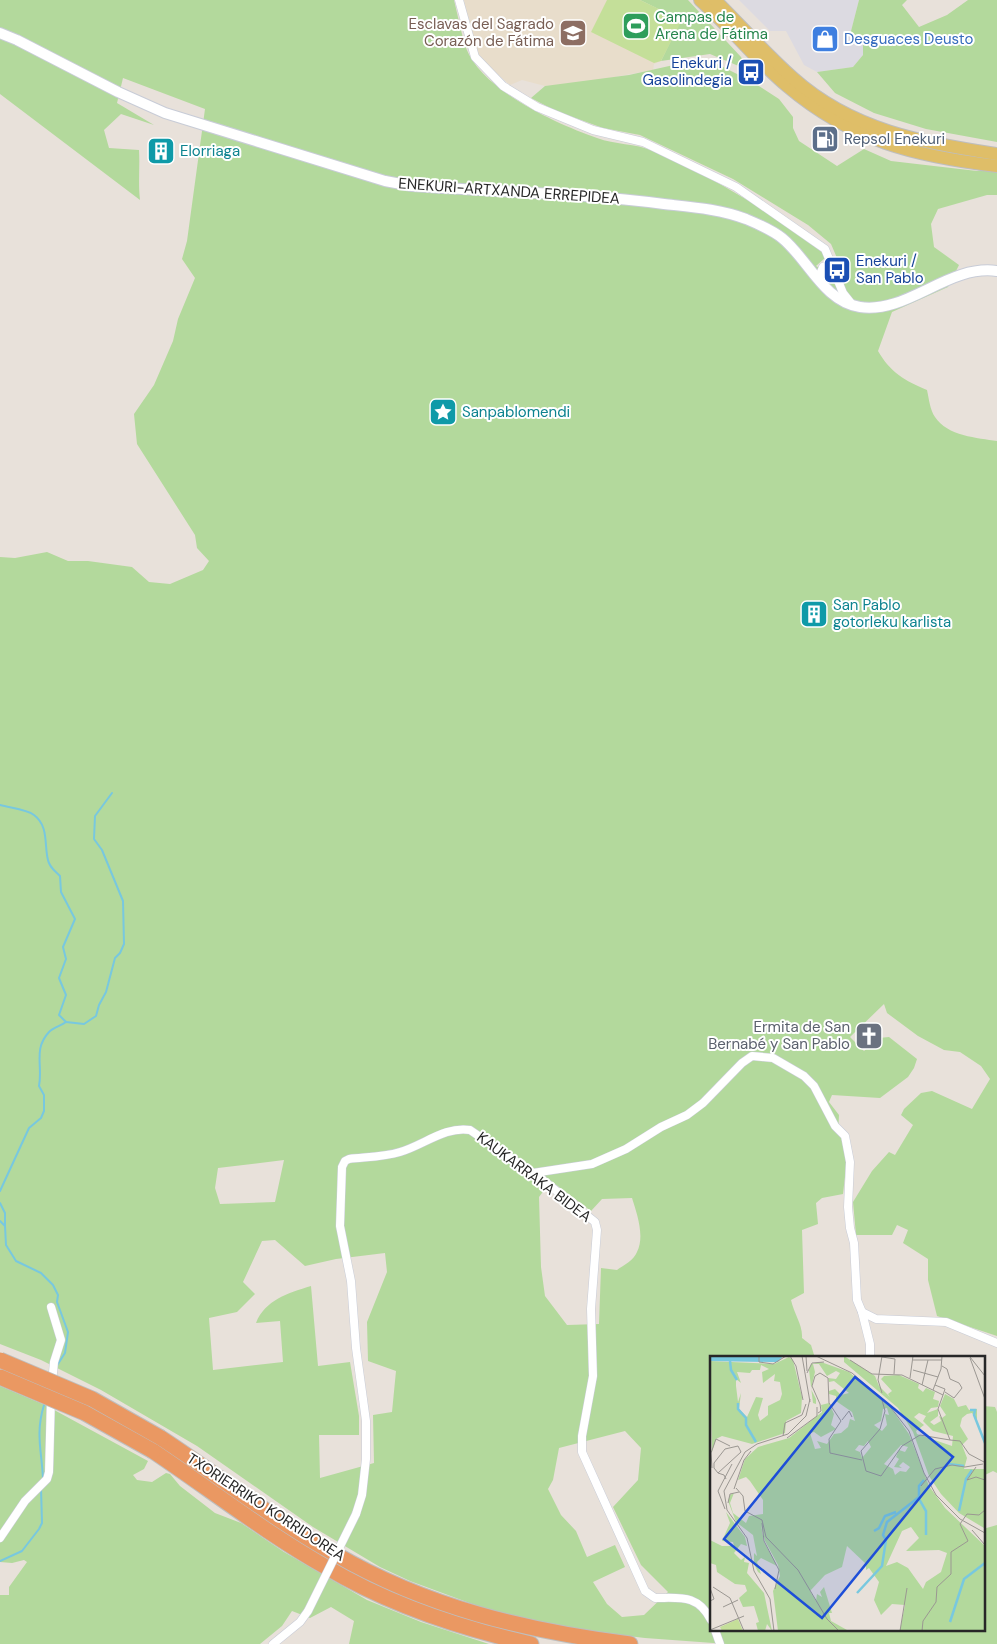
<svg xmlns="http://www.w3.org/2000/svg" width="997" height="1644" font-family="'DM Sans',sans-serif">
<style>
.industrial{fill:#dcdae1}
.education{fill:#e8ddcb}
.green{fill:#b3d99c;fill-rule:evenodd}
.pitch{fill:#c4df99}
.lines{fill:none;stroke-linecap:round;stroke-linejoin:round}
.stream{stroke:#78c8df;stroke-width:2}
.minor-casing{stroke:#c8ccd7;stroke-width:9}
.tertiary-casing{stroke:#c8ccd7;stroke-width:12}
.primary-casing{stroke:#bebebe;stroke-width:14}
.motorway-casing{stroke:#bebebe;stroke-width:17}
.minor{stroke:#fff;stroke-width:8}
.tertiary{stroke:#fff;stroke-width:10}
.primary{stroke:#dfbe68;stroke-width:12}
.motorway{stroke:#ea9862;stroke-width:15}
.minor-bridge-casing{stroke:#c8ccd7;stroke-width:9;stroke-linecap:butt}
.motorway-bridge-casing{stroke:#bebebe;stroke-width:17;stroke-linecap:butt}
.minor-bridge{stroke:#fff;stroke-width:8}
.motorway-bridge{stroke:#ea9862;stroke-width:15}
.labels{text-anchor:middle;dominant-baseline:central;stroke-width:4;stroke-linejoin:round;paint-order:stroke}
.leisure-label{font-size:15px;fill:#27864d;stroke:#fff;text-anchor:start}
.education-label{font-size:15px;fill:#785e54;stroke:#fff;text-anchor:end}
.shop-label{font-size:15px;fill:#366cbe;stroke:#fff;text-anchor:start}
.transit-label{font-size:15px;fill:#164399;stroke:#fff;text-anchor:end}
.service-label{font-size:15px;fill:#4e5e75;stroke:#fff;text-anchor:start}
.culture-label{font-size:15px;fill:#0d838f;stroke:#fff;text-anchor:start}
.street-label{font-size:15px;fill:#272727;stroke:#fff}
.worship-label{font-size:15px;fill:#5b616d;stroke:#fff;text-anchor:end}
.inset-river{fill:none;stroke:#78c8df;stroke-width:2.5}
.inset-road{fill:none;stroke:#9b9792;stroke-width:1}
.view{fill:#1d4ed8;fill-opacity:0.15;stroke:#1d4ed8;stroke-width:2.5}
.inset-edge{fill:none;stroke:#272727;stroke-width:2.5}
</style>
<rect width="100%" height="100%" fill="#e8e1da"/>
<polygon class="industrial" points="739,0 859,0 850,35 855,35 863,43 863,55 853,67 817,72 804,65 786,31 770,31"/>
<polygon class="education" points="464,0 640,0 661,61 654,64 653,70 587,82 545,86 522,80 510,85 480,59 467,18"/>
<g class="green">
<path d="M0 0H454C458 16 461 33 466 48 482 90 556 124 597 138 615 145 635 143 653 151 698 170 741 195 782 222 794 231 820 243 825 258L816 266 842 282 837 258 831 244 808 225 733 179 640 135 603 128 556 111 531 98 545 86 629 75 696 60H709L751 81 779 99 793 117V128L799 141 837 166 864 149 891 161 977 171 997 168V195H987L938 209 931 224 934 247 959 265 948 287 892 312 878 351C890 372 905 381 927 390 929 399 930 410 935 417 947 436 978 438 997 441V1336L937 1316 928 1280V1259L903 1243 908 1230 897 1225 892 1235H856L853 1202 872 1171 889 1152 895 1155 913 1125 901 1115 904 1109 921 1093 932 1091 972 1109 990 1079 981 1066 960 1052 944 1050 918 1036 887 1013 884 1004 850 1037 864 1051 879 1038 889 1037 917 1059 914 1068 908 1077 880 1098 832 1095 829 1102 839 1115 838 1133C851 1150 845 1174 843 1194L822 1198 816 1203 818 1224 802 1230 804 1293 791 1300C794 1314 803 1325 802 1338L811 1345 815 1358H711V1630H983V1529L997 1525V1644H727L645 1638 586 1631 494 1612 410 1581 380 1567 313 1527 197 1446 101 1390 41 1360 0 1344V557L15 558 47 552 68 561H88L132 567 149 582 170 584 203 570 209 561 197 548 195 535 137 444 134 414 154 385 173 341 178 319 195 278 182 259 187 241 205 109 123 78 117 103 154 125 121 114 104 130 109 148 139 150C140 167 138 183 140 200L0 94ZM284 1160 275 1202 220 1204 215 1188 218 1168ZM551 1181 591 1211 602 1199 632 1198C637 1214 645 1236 637 1252 634 1260 624 1265 617 1270L601 1268 599 1324 567 1325 545 1296 541 1267 539 1197ZM275 1240 305 1266 336 1259 385 1253 387 1272 367 1322 368 1361 396 1371 392 1412 373 1415 374 1463 320 1478 319 1435H359V1416L350 1362 318 1366 311 1286C288 1293 265 1300 256 1323L280 1321 283 1362 213 1370 209 1318 237 1312 255 1294 243 1282 262 1241ZM625 1431 641 1448 638 1480 613 1507 641 1565 668 1592 644 1615 622 1617 607 1604 593 1582 625 1567 615 1545 587 1557 576 1531 561 1515 548 1489 553 1480 559 1448Z"/>
<polygon points="640,0 688,0 741,57 744,63 741,67 710,54 661,61 681,20"/>
<polygon points="859,0 907,0 902,5 919,27 947,15 968,0 997,0 997,142 926,129 874,113 835,93 817,72 853,67 863,55 863,43 855,36 850,35"/>
<polygon points="0,1386 45,1405 148,1461 144,1469 133,1475 137,1480 152,1482 166,1473 170,1474 180,1486 215,1513 241,1523 284,1552 367,1600 421,1622 489,1644 349,1644 354,1621 331,1607 310,1618 292,1611 282,1626 260,1644 0,1644 0,1595 9,1595 9,1587 27,1562 24,1560 12,1563 0,1562"/>
<polygon points="983,1406 995,1407 997,1412 997,1473 993,1471 983,1476"/>
</g>
<polygon class="pitch" points="607,0 640,0 682,20 661,61 654,63 591,32"/>
<g class="lines">
<g class="stream">
<path d="M0 805C10 808 26 809 34 815 49 826 44 845 48 860 49 867 55 871 60 876L61 892 75 919 63 947 66 959 59 978 66 995 59 1015 66 1022C61 1026 54 1027 49 1032 33 1049 43 1066 39 1086L44 1095V1111L41 1118 29 1128 0 1191"/>
<polyline points="66,1022 84,1024 96,1016 99,1005 106,992 115,958 120,953 124,944 123,901 102,850 94,839 95,816 112,793"/>
<polyline points="0,1203 5,1213 5,1225"/>
<polyline points="0,1221 5,1226 6,1245 16,1261 41,1273 53,1285 58,1295 57,1302 68,1332 65,1353 56,1367"/>
<path d="M43 1479C42 1452 35 1434 44 1405"/>
<polyline points="0,1561 22,1551 39,1529 42,1523 41,1488"/>
</g>
<g class="minor-casing">
<g id="minor">
<polyline points="459,0 475,57 503,86 537,107 593,130 643,142 736,187 825,249 843,293 851,303"/>
<polyline points="823,267 818,279 827,278 833,272"/>
<polyline points="533,1173 592,1164 626,1149 661,1127 687,1115 703,1103 742,1063 752,1056 773,1058 804,1076 814,1086 835,1126 845,1136 850,1162 848,1207 850,1228 854,1243 857,1300 862,1312 876,1319 946,1322 997,1343"/>
<polyline points="51,1307 61,1340 54,1362 52,1383"/>
<polyline points="862,1312 870,1344 870,1358"/>
<path d="M356 1514 362 1495 366 1459V1421L356 1348 351 1281 340 1226 342 1167 345 1161 349 1159C366 1157 384 1157 400 1152 424 1145 445 1126 470 1130L543 1180 595 1222 597 1230 591 1309 593 1376 582 1436V1452L645 1591 655 1598C680 1598 698 1594 711 1620"/>
<polyline points="0,1538 25,1501 47,1479 49,1472 51,1397"/>
<polyline points="715,1630 720,1644"/>
<polyline points="273,1644 300,1622 308,1611"/>
</g>
</g>
<g class="tertiary-casing">
<path id="tertiary" d="M0 33 17 40 118 92 165 113 385 181 412 186C496 192 581 193 664 204 691 207 720 209 746 219 758 224 772 230 782 238 808 259 824 302 860 307 908 314 948 264 997 271"/>
</g>
<g class="primary-casing">
<g id="primary">
<path d="M700 0C730 27 756 60 787 86 852 141 914 156 997 166"/>
<path d="M715 0C741 26 766 54 793 78 851 130 923 143 997 154"/>
</g>
</g>
<g class="motorway-casing">
<g id="motorway">
<path d="M161 1438C219 1476 274 1520 335 1554 426 1607 526 1631 630 1644"/>
<path d="M153 1451C211 1490 266 1533 326 1567 390 1605 459 1628 531 1644"/>
</g>
</g>
<use href="#minor" class="minor"/>
<use href="#tertiary" class="tertiary"/>
<use href="#primary" class="primary"/>
<use href="#motorway" class="motorway"/>
<g class="minor-bridge-casing">
<polyline id="minor-bridge" points="308,1611 356,1514"/>
</g>
<g class="motorway-bridge-casing">
<g id="motorway-bridge">
<polyline points="0,1360 92,1399 161,1438"/>
<polyline points="0,1377 85,1413 153,1451"/>
</g>
</g>
<use href="#minor-bridge" class="minor-bridge"/>
<use href="#motorway-bridge" class="motorway-bridge"/>
</g>
<defs>
<g id="stadium-square" transform="scale(1.4375)"><rect x="-9" y="-9" width="18" height="18" rx="4" fill="#2e9e5b" stroke="#fff"/><path d="M0-5a6.5 5 0 1 0 0 10a6.5 5 0 1 0 0-10ZM-3.5-1.8h7v3.6h-7Z" fill="#fff"/></g>
<g id="school-square" transform="scale(1.4375)"><rect x="-9" y="-9" width="18" height="18" rx="4" fill="#8d6e63" stroke="#fff"/><path d="M0-5L7-2L0 1L-7-2ZM-4 1L0 2.5L4 1V4Q0 6-4 4Z" fill="#fff"/></g>
<g id="shop-square" transform="scale(1.4375)"><rect x="-9" y="-9" width="18" height="18" rx="4" fill="#3f7fe0" stroke="#fff"/><path d="M-5-2.5h2.3a2.7 3.5 0 0 1 5.4 0H5L5.5 6h-11ZM-1.5-2.5h3a1.5 2.3 0 0 0-3 0Z" fill="#fff"/></g>
<g id="bus-square" transform="scale(1.4375)"><rect x="-9" y="-9" width="18" height="18" rx="4" fill="#1a4fb4" stroke="#fff"/><path d="M-5-6H5V4H4V6H2V4H-2V6H-4V4H-5ZM-3.5-4V0h7V-4ZM-3.5 1.2v1.5H-2V1.2ZM2 1.2v1.5H3.5V1.2Z" fill="#fff"/></g>
<g id="fuel-square" transform="scale(1.4375)"><rect x="-9" y="-9" width="18" height="18" rx="4" fill="#5c6f8a" stroke="#fff"/><path d="M-5.5-6h7V0h2V4h1.3V-2.5L3-4.5l.8-.8L6-3V5H2.5V1h-1V6h-7ZM-4.2-4.7v3.2H.2V-4.7Z" fill="#fff"/></g>
<g id="building-square" transform="scale(1.4375)"><rect x="-9" y="-9" width="18" height="18" rx="4" fill="#0f9aa8" stroke="#fff"/><path d="M-4-6H4V6H1V3H-1V6H-4ZM-2.5-4.3h1.7v1.8h-1.7ZM.8-4.3h1.7v1.8H.8ZM-2.5-1h1.7V.8h-1.7ZM.8-1h1.7V.8H.8Z" fill="#fff"/></g>
<g id="sight-square" transform="scale(1.4375)"><rect x="-9" y="-9" width="18" height="18" rx="4" fill="#0f9aa8" stroke="#fff"/><path d="M0-6L1.8-2.2L6-1.7L2.9 1.2L3.7 5.4L0 3.3L-3.7 5.4L-2.9 1.2L-6-1.7L-1.8-2.2Z" fill="#fff"/></g>
<g id="church-square" transform="scale(1.4375)"><rect x="-9" y="-9" width="18" height="18" rx="4" fill="#6b7280" stroke="#fff"/><path d="M-1.2-6h2.4v3.5h3.3v2.4h-3.3V6h-2.4V-.1h-3.3v-2.4h3.3Z" fill="#fff"/></g>
</defs>
<g fill-rule="evenodd">
<use href="#stadium-square" x="636" y="26"/>
<use href="#school-square" x="573" y="33"/>
<use href="#shop-square" x="825" y="39"/>
<use href="#bus-square" x="751" y="72"/>
<use href="#fuel-square" x="825" y="139"/>
<use href="#building-square" x="161" y="151"/>
<use href="#bus-square" x="837" y="270"/>
<use href="#sight-square" x="443" y="412"/>
<use href="#building-square" x="814" y="614"/>
<use href="#church-square" x="869" y="1036"/>
</g>
<g class="labels">
<g class="leisure-label">
<text x="655" y="17">Campas de<tspan x="655" dy="17">Arena de Fátima</tspan></text>
</g>
<g class="education-label">
<text x="554" y="24">Esclavas del Sagrado<tspan x="554" dy="17">Corazón de Fátima</tspan></text>
</g>
<g class="shop-label">
<text x="844" y="39">Desguaces Deusto</text>
</g>
<g class="transit-label">
<text x="732" y="63">Enekuri /<tspan x="732" dy="17">Gasolindegia</tspan></text>
<text x="856" y="261" text-anchor="start">Enekuri /<tspan x="856" dy="17">San Pablo</tspan></text>
</g>
<g class="service-label">
<text x="844" y="139">Repsol Enekuri</text>
</g>
<g class="culture-label">
<text x="180" y="151">Elorriaga</text>
<text x="462" y="412">Sanpablomendi</text>
<text x="833" y="605">San Pablo<tspan x="833" dy="17">gotorleku karlista</tspan></text>
</g>
<g class="street-label">
<text transform="translate(509 191) rotate(4)">ENEKURI-ARTXANDA ERREPIDEA</text>
<text transform="translate(534 1177) rotate(37)">KAUKARRAKA BIDEA</text>
<text transform="translate(266 1507) rotate(33)">TXORIERRIKO KORRIDOREA</text>
</g>
<g class="worship-label">
<text x="850" y="1027">Ermita de San<tspan x="850" dy="17">Bernabé y San Pablo</tspan></text>
</g>
</g>
<g transform="translate(710 1356)">
<rect width="275" height="275" fill="#e8e1da"/>
<path d="M134 0 165 20 169 30 180 41 178 38 182 35 171 23 174 20 189 19 209 28 208 32 213 36 216 32 225 36 223 43 229 45 228 51 221 52 217 57 228 53V60L220 66 224 69 231 65 229 60 232 62 236 59 230 50 235 38 244 43 248 51 256 49 259 54 267 53V64L262 57 257 58 252 62 250 70 258 83 252 89 257 102 254 113H275L274 172 249 157 231 138 219 120 203 76 188 52 134 6ZM209 57 216 60 213 65 223 75 243 80 242 90 207 78 206 75 214 69 204 61ZM79 1 83 4 92 41 91 57 76 65 75 77 42 88 12 80 6 83 2 96 0 5 64 8ZM51 9 59 13 52 16 53 27 65 18 64 25 70 26 72 38 70 44 58 50V59L50 65 48 59 53 42 46 41 37 61 29 53 31 37 28 46 26 30V23L31 27 27 16 40 17 42 14H50ZM111 6 139 16 181 52 199 78 219 130 235 152 275 190V275L190 274 195 249 182 248 171 259 164 244 169 226 159 212 156 214V208L137 190 132 211 115 219 100 235 106 245 107 238 112 241 110 236 114 231 122 257H119L121 265 137 274 68 275 63 235 70 220 68 209 55 185 51 168 54 186 67 210 51 202 47 206 51 218 48 216 44 208V197L47 200 43 179 26 166 18 145 20 139 24 137 20 147 23 157 36 167 39 160 53 158V144L40 125 36 121 28 124 35 103 48 91 79 82 112 56 111 49 119 47 124 58 121 69 126 73 111 81 104 76 100 77 105 93 111 92 107 85 117 88 124 78 131 77 138 71 140 63 145 65 142 56 126 45V40L119 38V35L125 33 131 39 139 37 124 25 119 26 118 22 126 23 130 17 126 15 117 20 109 8H103L105 16 101 33 106 43V48L103 47 99 14 101 8ZM177 52 179 59 175 58 177 69 172 75 164 69 171 65 173 53ZM158 85 161 91 152 102 150 96 145 94 149 89 154 90ZM191 89 198 91 195 96 189 94 186 101 189 103 184 111 192 112 189 110 193 106 200 111 196 116 190 115 185 119 183 113 174 108ZM201 171 209 182 196 195 229 194 237 197 231 216 216 226 213 233 198 212 187 206 176 210 192 175ZM16 156 35 181 37 190 31 188 24 197 31 204 35 201 34 206 39 207 37 217 54 237 62 275 57 268 55 275H48L46 267 49 266 44 250 33 251 29 242 37 235 35 229 25 228 7 216 6 209 0 207V184L12 190H24L23 186 12 185 20 167Z" fill="#b3d99c" fill-rule="evenodd"/>
<path d="M28 263 33 275H12L10 271Z" fill="#c4df99"/>
<path d="M0 0 52 1 73 0 68 6H60L0 5Z" fill="#78c8df"/>
<path class="inset-river" d="M20 5 21 14 27 24M28 47V53L36 62V69L46 86M260 54H265L264 59 275 87M239 108 254 110M214 124 209 130V143L216 155V179M249 155 256 123 262 114M164 175 169 172 175 160 186 156M147 237 172 210 176 184 173 179 177 166 209 141M240 266 254 223 275 207"/>
<path class="inset-road" d="M49 0V6L63 8 76 0M80 0 86 10 93 44M92 0 100 46M96 0 97 15M106 0 142 17 178 48 199 75 214 117 226 139 250 163 275 177M172 1 185 3 184 18M260 1 275 20M260 2 275 43M140 4 162 18 192 19 233 39 235 33 225 29M203 4H232M232 10 237 13 240 23 249 27 252 32 244 42 235 36M203 14 228 21M97 17 102 7 114 6M200 22 203 0M212 29 218 4M223 34 231 13 232 0M172 37 168 24 172 0M233 39 228 53 240 84 250 85 259 98 274 106M172 44 175 55 170 73 151 95 156 115 171 120 192 90 210 79 240 84M108 57 111 55 110 48 102 30 105 20 110 17 118 22 119 47 131 65 119 83 120 97 152 104M132 64 139 55 142 61M73 80 75 67 92 59 96 48M77 82 107 60V51M266 111 257 124 266 121 275 124M2 112 1 97 6 83 20 90M8 117 31 96 28 90 15 93 4 107V112L8 117 14 119 16 123M211 130 225 113 242 109 255 111 273 108M26 132 33 140 35 155 52 164 56 181 88 214 117 263 129 275M24 133 34 104 41 95M18 147 20 138 29 136M15 153 8 135 22 108M52 167 54 185 69 214 65 233M262 174 275 189M3 231 20 242 34 275M0 245 4 243 0 232M13 251 28 244M0 274 34 260M64 275 60 243 44 215 37 182 17 154 14 135 35 96 47 88 78 78 96 60 100 43M190 275 197 232M212 275 213 265 226 246 227 231 241 218V196L258 185 250 168 257 158 269 159 275 154"/>
<path class="view" d="M145 21 243 101 112 262 14 183Z"/>
<rect width="275" height="275" class="inset-edge"/>
</g>
</svg>
